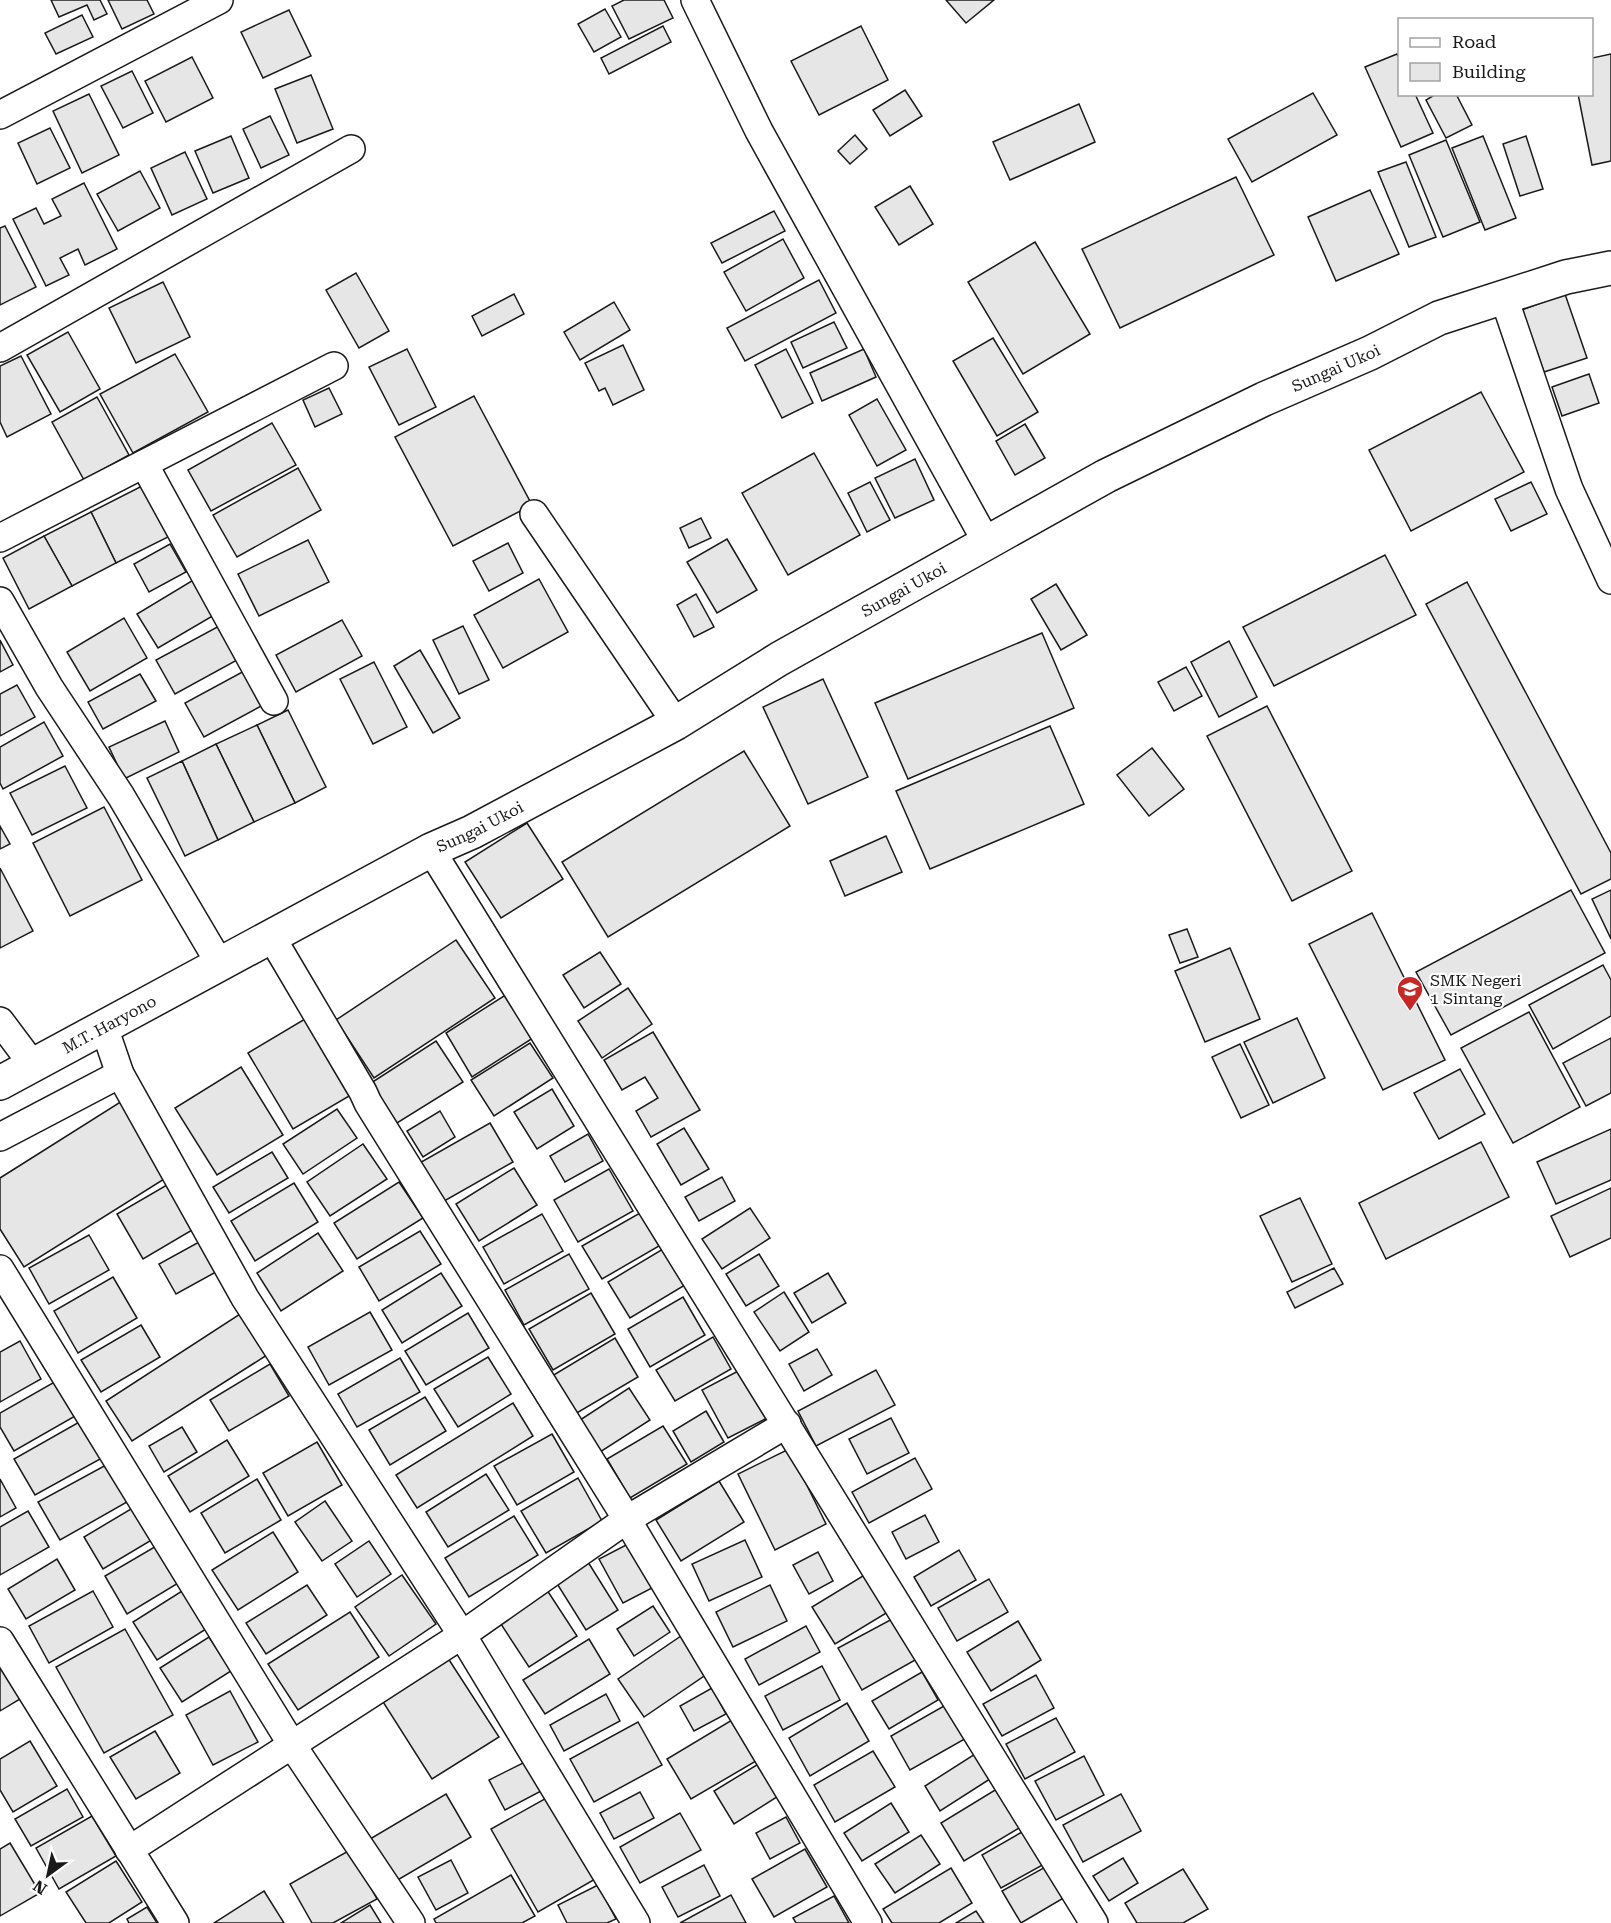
<svg xmlns="http://www.w3.org/2000/svg" width="1611" height="1923" font-family="'Roboto Serif',serif">
<style>
.building{fill:#e6e6e6;stroke:#1a1a1a;stroke-width:1.5}
.lines{fill:none;stroke-linecap:round;stroke-linejoin:round}
.street-casing{stroke:#1a1a1a;stroke-width:30}
.highway-casing{stroke:#1a1a1a;stroke-width:36}
.street{stroke:#fff;stroke-width:27}
.highway{stroke:#fff;stroke-width:33}
.labels{text-anchor:middle;dominant-baseline:central;stroke-width:4.5;stroke-linejoin:round;paint-order:stroke}
.street-label{font-size:16px;fill:#1a1a1a;stroke:#fff}
.poi-label{font-size:16px;fill:#1a1a1a;stroke:#fff;text-anchor:start}
</style>
<rect width="100%" height="100%" fill="#fff"/>
<g class="building">
<polygon points="51,0 100,0 107,14 94,20 87,5 59,17"/>
<polygon points="108,0 147,0 154,14 122,29"/>
<polygon points="624,0 664,0 673,18 629,39 612,6"/>
<polygon points="946,0 994,0 966,23"/>
<polygon points="605,9 621,37 594,52 578,24"/>
<polygon points="289,10 311,56 263,78 241,32"/>
<polygon points="82,15 93,37 56,54 45,33"/>
<polygon points="663,26 671,42 609,74 601,58"/>
<polygon points="861,26 888,80 819,115 791,61"/>
<polygon points="1397,54 1400,59 1400,94 1415,94 1433,133 1401,147 1365,67"/>
<polygon points="1611,54 1611,161 1592,165 1578,94 1592,94 1592,58"/>
<polygon points="192,57 213,98 166,122 145,81"/>
<polygon points="132,71 153,113 123,128 101,86"/>
<polygon points="311,75 333,129 297,143 275,89"/>
<polygon points="905,90 922,116 890,136 873,110"/>
<polygon points="1313,93 1337,135 1252,182 1228,139"/>
<polygon points="89,94 119,155 82,173 53,111"/>
<polygon points="1436,94 1456,94 1472,125 1446,138 1426,100"/>
<polygon points="1079,104 1095,142 1010,180 993,142"/>
<polygon points="270,116 289,155 261,168 243,129"/>
<polygon points="50,128 70,168 37,184 18,143"/>
<polygon points="855,135 867,149 850,164 838,151"/>
<polygon points="231,136 249,178 213,193 195,151"/>
<polygon points="1483,136 1516,218 1485,230 1452,148"/>
<polygon points="1526,136 1543,189 1520,196 1503,144"/>
<polygon points="1446,140 1480,222 1443,237 1409,155"/>
<polygon points="185,152 207,199 172,215 151,168"/>
<polygon points="1406,162 1436,237 1409,247 1378,172"/>
<polygon points="140,171 160,208 118,231 97,194"/>
<polygon points="1236,177 1274,255 1120,328 1082,249"/>
<polygon points="84,183 117,249 85,265 78,249 60,258 69,275 46,286 13,219 36,208 44,224 61,216 52,199"/>
<polygon points="910,186 933,224 899,245 875,207"/>
<polygon points="1370,190 1399,254 1336,281 1308,217"/>
<polygon points="774,211 785,231 722,263 711,243"/>
<polygon points="5,226 36,287 0,305 0,228"/>
<polygon points="783,239 804,278 746,311 724,272"/>
<polygon points="1035,242 1090,334 1023,374 968,282"/>
<polygon points="356,273 389,331 359,348 326,290"/>
<polygon points="819,280 836,313 745,361 727,328"/>
<polygon points="163,282 190,337 136,363 109,308"/>
<polygon points="514,294 524,314 482,336 472,316"/>
<polygon points="1565,294 1587,358 1544,372 1522,310"/>
<polygon points="614,302 630,330 580,360 564,332"/>
<polygon points="834,322 847,348 803,368 791,342"/>
<polygon points="68,332 100,389 60,412 27,355"/>
<polygon points="993,338 1038,412 997,436 953,361"/>
<polygon points="623,345 644,390 613,405 605,388 599,391 585,363"/>
<polygon points="407,349 436,407 399,425 369,367"/>
<polygon points="786,349 813,403 782,418 755,365"/>
<polygon points="864,349 876,377 822,401 810,373"/>
<polygon points="175,354 208,412 133,453 100,394"/>
<polygon points="21,356 51,414 7,437 0,422 0,366"/>
<polygon points="1589,374 1599,403 1562,416 1552,387"/>
<polygon points="329,388 342,414 315,427 303,400"/>
<polygon points="1481,392 1524,472 1411,531 1369,450"/>
<polygon points="474,396 532,505 453,546 395,437"/>
<polygon points="97,397 129,455 84,480 52,422"/>
<polygon points="877,399 906,450 877,466 849,415"/>
<polygon points="272,423 296,465 211,511 188,470"/>
<polygon points="1025,424 1045,458 1015,475 996,441"/>
<polygon points="814,453 860,535 788,575 742,493"/>
<polygon points="915,459 934,500 895,518 875,478"/>
<polygon points="298,468 321,510 237,557 213,515"/>
<polygon points="870,482 890,520 867,532 848,493"/>
<polygon points="1531,482 1547,514 1511,531 1495,499"/>
<polygon points="142,486 168,537 116,563 91,512"/>
<polygon points="91,512 116,563 72,586 44,536"/>
<polygon points="701,518 711,538 689,548 680,528"/>
<polygon points="44,536 72,586 29,609 3,558"/>
<polygon points="727,539 757,590 717,613 687,562"/>
<polygon points="308,540 329,582 259,616 238,574"/>
<polygon points="508,543 523,573 489,591 473,561"/>
<polygon points="170,544 186,572 149,592 134,564"/>
<polygon points="1385,555 1416,615 1274,686 1243,627"/>
<polygon points="195,579 216,614 158,648 137,614"/>
<polygon points="539,579 568,632 503,668 474,615"/>
<polygon points="1467,582 1611,853 1611,879 1581,894 1426,604"/>
<polygon points="1056,584 1087,635 1061,650 1031,599"/>
<polygon points="696,594 714,627 694,637 677,605"/>
<polygon points="124,618 147,658 90,691 67,652"/>
<polygon points="342,620 362,656 296,692 276,655"/>
<polygon points="221,625 239,659 175,694 156,660"/>
<polygon points="463,626 489,680 459,694 433,640"/>
<polygon points="1042,633 1074,708 908,779 875,703"/>
<polygon points="0,640 13,665 0,672"/>
<polygon points="1229,641 1257,697 1219,717 1191,662"/>
<polygon points="420,650 460,718 433,733 394,666"/>
<polygon points="374,662 407,727 373,744 340,679"/>
<polygon points="1186,667 1202,696 1174,711 1158,682"/>
<polygon points="246,670 265,704 204,737 185,703"/>
<polygon points="140,674 156,701 103,729 88,702"/>
<polygon points="823,679 868,777 808,804 763,707"/>
<polygon points="17,685 35,717 0,736 0,694"/>
<polygon points="1267,706 1352,871 1292,901 1207,736"/>
<polygon points="288,710 326,787 295,803 257,725"/>
<polygon points="165,721 179,752 124,779 109,747"/>
<polygon points="44,722 63,756 3,789 0,783 0,747"/>
<polygon points="257,725 295,803 254,822 216,744"/>
<polygon points="1050,726 1084,804 930,869 896,791"/>
<polygon points="216,744 254,822 218,840 182,761"/>
<polygon points="1152,748 1184,789 1149,816 1117,775"/>
<polygon points="744,751 790,826 608,937 562,862"/>
<polygon points="182,761 218,840 185,856 147,778"/>
<polygon points="65,766 87,808 32,835 10,793"/>
<polygon points="104,807 142,880 70,916 33,843"/>
<polygon points="527,823 563,879 501,918 465,862"/>
<polygon points="0,826 10,844 0,849"/>
<polygon points="886,836 902,872 845,896 830,861"/>
<polygon points="0,868 33,931 0,948"/>
<polygon points="1571,890 1605,953 1451,1035 1416,972"/>
<polygon points="1611,890 1611,939 1592,899"/>
<polygon points="1372,913 1445,1060 1383,1090 1309,944"/>
<polygon points="1187,929 1198,957 1180,963 1169,935"/>
<polygon points="456,940 495,998 374,1078 336,1020"/>
<polygon points="1230,948 1260,1019 1205,1042 1175,971"/>
<polygon points="600,952 621,984 584,1008 563,975"/>
<polygon points="1603,965 1611,980 1611,1016 1553,1049 1529,1005"/>
<polygon points="628,988 652,1024 602,1058 578,1021"/>
<polygon points="507,994 533,1038 472,1077 446,1033"/>
<polygon points="1529,1012 1580,1107 1513,1143 1461,1048"/>
<polygon points="310,1016 356,1092 293,1129 248,1053"/>
<polygon points="1297,1018 1325,1078 1273,1103 1244,1042"/>
<polygon points="653,1032 700,1110 651,1137 636,1111 658,1098 645,1077 622,1090 604,1060"/>
<polygon points="1611,1038 1611,1093 1586,1106 1563,1063"/>
<polygon points="436,1041 463,1082 397,1123 371,1083"/>
<polygon points="530,1043 553,1078 494,1116 471,1080"/>
<polygon points="1240,1044 1269,1105 1241,1118 1212,1057"/>
<polygon points="241,1067 283,1135 217,1175 175,1108"/>
<polygon points="1460,1069 1485,1114 1439,1139 1414,1093"/>
<polygon points="552,1089 574,1126 537,1149 514,1112"/>
<polygon points="122,1101 169,1176 24,1267 0,1229 0,1178"/>
<polygon points="337,1109 357,1138 303,1174 283,1144"/>
<polygon points="440,1111 455,1137 423,1157 407,1131"/>
<polygon points="490,1123 513,1162 439,1204 416,1165"/>
<polygon points="684,1128 709,1169 681,1185 657,1144"/>
<polygon points="1611,1129 1611,1180 1556,1204 1537,1162"/>
<polygon points="588,1134 603,1161 565,1182 550,1156"/>
<polygon points="1481,1142 1509,1197 1386,1259 1359,1203"/>
<polygon points="363,1144 387,1179 330,1216 307,1182"/>
<polygon points="272,1152 288,1178 229,1213 213,1187"/>
<polygon points="514,1168 537,1205 479,1241 456,1204"/>
<polygon points="609,1169 633,1211 578,1242 554,1200"/>
<polygon points="722,1177 735,1201 699,1221 685,1197"/>
<polygon points="172,1182 199,1226 143,1259 117,1214"/>
<polygon points="399,1182 423,1218 357,1259 334,1223"/>
<polygon points="294,1183 318,1222 255,1261 231,1221"/>
<polygon points="1611,1188 1611,1238 1570,1257 1551,1216"/>
<polygon points="1300,1198 1332,1264 1292,1282 1260,1216"/>
<polygon points="750,1208 770,1238 722,1269 702,1239"/>
<polygon points="640,1213 659,1246 602,1279 582,1246"/>
<polygon points="542,1214 563,1251 504,1284 483,1247"/>
<polygon points="420,1231 441,1264 379,1301 359,1267"/>
<polygon points="318,1233 343,1271 281,1311 257,1273"/>
<polygon points="89,1235 109,1270 49,1304 29,1268"/>
<polygon points="199,1242 216,1272 176,1294 159,1264"/>
<polygon points="663,1249 685,1285 630,1318 608,1282"/>
<polygon points="569,1254 589,1289 524,1325 505,1290"/>
<polygon points="759,1254 779,1286 746,1306 726,1274"/>
<polygon points="1334,1268 1343,1284 1295,1308 1287,1292"/>
<polygon points="441,1273 462,1306 402,1343 382,1310"/>
<polygon points="828,1273 846,1303 812,1323 794,1293"/>
<polygon points="113,1277 137,1318 78,1353 54,1311"/>
<polygon points="784,1292 809,1332 780,1351 754,1312"/>
<polygon points="591,1293 615,1334 553,1370 529,1329"/>
<polygon points="683,1297 705,1335 650,1367 628,1329"/>
<polygon points="370,1312 392,1350 329,1385 308,1347"/>
<polygon points="468,1313 489,1348 426,1385 405,1351"/>
<polygon points="240,1314 267,1355 132,1441 106,1401"/>
<polygon points="141,1325 160,1357 101,1392 81,1360"/>
<polygon points="713,1337 731,1369 675,1401 656,1370"/>
<polygon points="615,1338 638,1377 570,1417 547,1379"/>
<polygon points="20,1341 41,1379 0,1402 0,1352"/>
<polygon points="817,1349 832,1375 804,1391 789,1364"/>
<polygon points="488,1357 511,1394 458,1427 434,1389"/>
<polygon points="400,1358 420,1392 357,1427 338,1394"/>
<polygon points="270,1364 289,1396 229,1431 210,1400"/>
<polygon points="742,1369 767,1418 728,1438 702,1390"/>
<polygon points="876,1370 895,1405 816,1446 798,1411"/>
<polygon points="58,1380 77,1415 14,1451 0,1427 0,1413"/>
<polygon points="629,1388 650,1420 597,1454 577,1422"/>
<polygon points="425,1397 446,1431 390,1465 369,1430"/>
<polygon points="513,1403 533,1436 417,1508 396,1475"/>
<polygon points="706,1411 724,1442 691,1462 673,1431"/>
<polygon points="891,1418 909,1453 867,1474 849,1439"/>
<polygon points="81,1421 102,1458 35,1495 14,1459"/>
<polygon points="663,1426 687,1464 630,1498 607,1459"/>
<polygon points="182,1427 197,1452 164,1472 149,1446"/>
<polygon points="552,1434 574,1472 517,1505 494,1466"/>
<polygon points="227,1440 249,1476 190,1512 168,1476"/>
<polygon points="317,1442 342,1485 288,1516 263,1473"/>
<polygon points="789,1449 826,1524 775,1550 738,1474"/>
<polygon points="915,1458 932,1489 869,1523 852,1492"/>
<polygon points="106,1465 127,1502 60,1540 38,1502"/>
<polygon points="486,1474 509,1510 448,1547 426,1512"/>
<polygon points="578,1478 602,1521 546,1553 521,1511"/>
<polygon points="0,1479 16,1508 0,1517"/>
<polygon points="257,1479 281,1520 225,1553 201,1513"/>
<polygon points="719,1481 744,1522 681,1561 656,1520"/>
<polygon points="325,1501 352,1541 322,1561 295,1522"/>
<polygon points="136,1506 155,1538 103,1569 84,1537"/>
<polygon points="28,1511 49,1547 0,1575 0,1527"/>
<polygon points="925,1515 939,1542 906,1559 892,1532"/>
<polygon points="514,1516 538,1555 469,1597 445,1558"/>
<polygon points="273,1532 298,1572 238,1610 212,1570"/>
<polygon points="745,1540 762,1577 709,1601 692,1564"/>
<polygon points="369,1541 391,1574 357,1597 335,1564"/>
<polygon points="630,1543 654,1587 623,1603 599,1559"/>
<polygon points="158,1545 180,1582 127,1614 105,1576"/>
<polygon points="959,1550 976,1580 931,1606 914,1577"/>
<polygon points="818,1552 833,1581 809,1594 793,1565"/>
<polygon points="57,1559 75,1590 26,1619 8,1589"/>
<polygon points="588,1562 618,1610 586,1630 556,1582"/>
<polygon points="871,1571 893,1609 835,1644 812,1607"/>
<polygon points="402,1575 436,1624 389,1656 355,1607"/>
<polygon points="989,1579 1008,1612 957,1641 938,1608"/>
<polygon points="307,1585 327,1615 266,1654 246,1623"/>
<polygon points="770,1585 787,1621 733,1647 716,1612"/>
<polygon points="545,1587 577,1636 529,1667 497,1618"/>
<polygon points="93,1591 113,1627 49,1663 29,1626"/>
<polygon points="182,1591 206,1629 157,1660 133,1622"/>
<polygon points="653,1606 670,1632 634,1656 617,1629"/>
<polygon points="350,1612 379,1657 298,1710 268,1664"/>
<polygon points="894,1618 917,1659 862,1690 838,1648"/>
<polygon points="1018,1621 1041,1660 991,1691 967,1652"/>
<polygon points="806,1626 820,1652 759,1685 745,1659"/>
<polygon points="125,1629 173,1715 104,1753 56,1667"/>
<polygon points="681,1636 707,1674 644,1717 618,1679"/>
<polygon points="209,1637 231,1671 182,1702 160,1668"/>
<polygon points="589,1639 610,1674 545,1714 523,1680"/>
<polygon points="444,1652 499,1737 432,1779 378,1694"/>
<polygon points="0,1665 25,1696 0,1711"/>
<polygon points="822,1666 840,1700 783,1730 765,1696"/>
<polygon points="922,1672 938,1700 889,1729 872,1701"/>
<polygon points="1036,1675 1054,1708 1002,1736 983,1704"/>
<polygon points="712,1688 726,1714 694,1731 680,1706"/>
<polygon points="230,1691 258,1742 213,1765 186,1715"/>
<polygon points="606,1694 620,1721 564,1751 550,1725"/>
<polygon points="951,1702 970,1736 910,1770 891,1736"/>
<polygon points="847,1703 869,1741 810,1776 789,1738"/>
<polygon points="1056,1718 1075,1752 1025,1779 1006,1744"/>
<polygon points="732,1720 756,1761 691,1799 667,1759"/>
<polygon points="638,1722 662,1765 594,1802 570,1759"/>
<polygon points="155,1731 180,1773 136,1799 110,1757"/>
<polygon points="30,1741 57,1786 13,1812 0,1790 0,1759"/>
<polygon points="873,1751 895,1787 835,1822 814,1785"/>
<polygon points="975,1754 990,1779 940,1811 925,1786"/>
<polygon points="1084,1756 1104,1795 1056,1820 1035,1781"/>
<polygon points="529,1760 545,1789 505,1810 489,1780"/>
<polygon points="760,1763 780,1795 734,1824 714,1791"/>
<polygon points="1000,1787 1024,1825 964,1861 941,1823"/>
<polygon points="67,1789 83,1817 31,1846 15,1819"/>
<polygon points="640,1792 654,1818 614,1839 600,1813"/>
<polygon points="446,1794 471,1837 396,1881 370,1839"/>
<polygon points="1121,1794 1141,1831 1083,1862 1063,1825"/>
<polygon points="550,1796 597,1878 538,1912 491,1829"/>
<polygon points="891,1803 909,1832 862,1861 844,1833"/>
<polygon points="680,1813 701,1850 640,1883 620,1847"/>
<polygon points="92,1816 116,1856 59,1889 36,1848"/>
<polygon points="786,1817 800,1843 770,1859 756,1833"/>
<polygon points="1029,1828 1048,1862 1001,1888 982,1855"/>
<polygon points="921,1835 940,1864 895,1893 875,1864"/>
<polygon points="10,1843 40,1893 0,1916 0,1849"/>
<polygon points="805,1849 827,1887 774,1917 752,1879"/>
<polygon points="350,1850 377,1899 333,1923 312,1923 290,1884"/>
<polygon points="1123,1858 1138,1883 1109,1901 1093,1876"/>
<polygon points="451,1860 468,1893 436,1910 418,1877"/>
<polygon points="116,1861 142,1902 109,1923 86,1923 66,1892"/>
<polygon points="704,1865 720,1896 678,1917 662,1887"/>
<polygon points="1049,1865 1067,1896 1021,1923 1002,1891"/>
<polygon points="951,1868 972,1903 939,1923 892,1923 883,1909"/>
<polygon points="1183,1869 1208,1909 1183,1923 1137,1923 1125,1903"/>
<polygon points="511,1875 535,1916 522,1923 436,1923 434,1919"/>
<polygon points="598,1885 616,1919 607,1923 567,1923 558,1905"/>
<polygon points="264,1891 284,1923 214,1923"/>
<polygon points="731,1895 746,1923 680,1923"/>
<polygon points="834,1896 849,1923 796,1923 793,1918"/>
<polygon points="370,1905 381,1923 341,1923"/>
<polygon points="147,1907 157,1923 129,1923 127,1919"/>
<polygon points="976,1911 984,1923 956,1923"/>
</g>
<g class="lines">
<g class="street-casing">
<g id="street">
<polyline points="695,0 759,131 987,543"/>
<polyline points="0,115 219,0"/>
<polyline points="1504,298 1569,489 1611,580"/>
<polyline points="0,348 351,149"/>
<polyline points="144,464 274,701"/>
<polyline points="534,514 676,723"/>
<polyline points="0,538 334,366"/>
<polyline points="0,601 49,687 121,796 220,964"/>
<polyline points="431,850 1094,1923"/>
<polyline points="272,938 363,1092 368,1103 620,1508 868,1923"/>
<polyline points="0,1021 33,1065"/>
<polyline points="104,1027 120,1074 245,1298 462,1635 636,1923"/>
<polyline points="0,1137 120,1074"/>
<polyline points="0,1269 294,1748 411,1923"/>
<polyline points="0,1641 175,1923"/>
<polyline points="129,1850 462,1635 626,1520 787,1424"/>
</g>
</g>
<g class="highway-casing">
<g id="highway">
<path id="s1" d="M0 1083 431 850 472 832 676 723 779 659 1106 476 1264 399 1370 353 1439 318 1566 277 1611 268"/>
</g>
</g>
<use href="#street" class="street"/>
<use href="#highway" class="highway"/>
</g>
<defs>
<g id="school-pin" transform="scale(1.35)"><path d="M0 17L-7.5 6A9.5 9.5 0 1 1 7.5 6Z" fill="#c62828" stroke="#fff"/><path d="M0-5L7-2L0 1L-7-2ZM-4 1L0 2.5L4 1V4Q0 6-4 4Z" fill="#fff"/></g>
</defs>
<g fill-rule="evenodd">
<use href="#school-pin" x="1410" y="989"/>
</g>
<g class="labels">
<g class="street-label">
<text stroke="none"><textPath href="#s1" startOffset="1516">Sungai Ukoi</textPath></text>
<text stroke="none"><textPath href="#s1" startOffset="1030">Sungai Ukoi</textPath></text>
<text stroke="none"><textPath href="#s1" startOffset="544">Sungai Ukoi</textPath></text>
<text stroke="none"><textPath href="#s1" startOffset="124">M.T. Haryono</textPath></text>
</g>
<g class="poi-label">
<text x="1430" y="980">SMK Negeri<tspan x="1430" dy="18">1 Sintang</tspan></text>
</g>
</g>
<rect x="1398" y="18" width="195" height="78" fill="#ffffff" stroke="#a3a3a3" stroke-width="1.5"/>
<rect x="1410" y="38" width="30" height="9" fill="#ffffff" stroke="#a3a3a3" stroke-width="1.5"/>
<text x="1452" y="48" font-size="18" fill="#1a1a1a">Road</text>
<rect x="1410" y="63" width="30" height="18" fill="#e6e6e6" stroke="#a3a3a3" stroke-width="1.5"/>
<text x="1452" y="78" font-size="18" fill="#1a1a1a">Building</text>
<g transform="translate(48 1875) rotate(213)" stroke="#ffffff" stroke-width="4.5" paint-order="stroke">
<path d="M0-4.5L10 22L0 15L-10 22Z" fill="#1a1a1a"/>
<text y="-9" font-size="16" font-weight="bold" text-anchor="middle" fill="#1a1a1a">N</text>
</g>
</svg>
